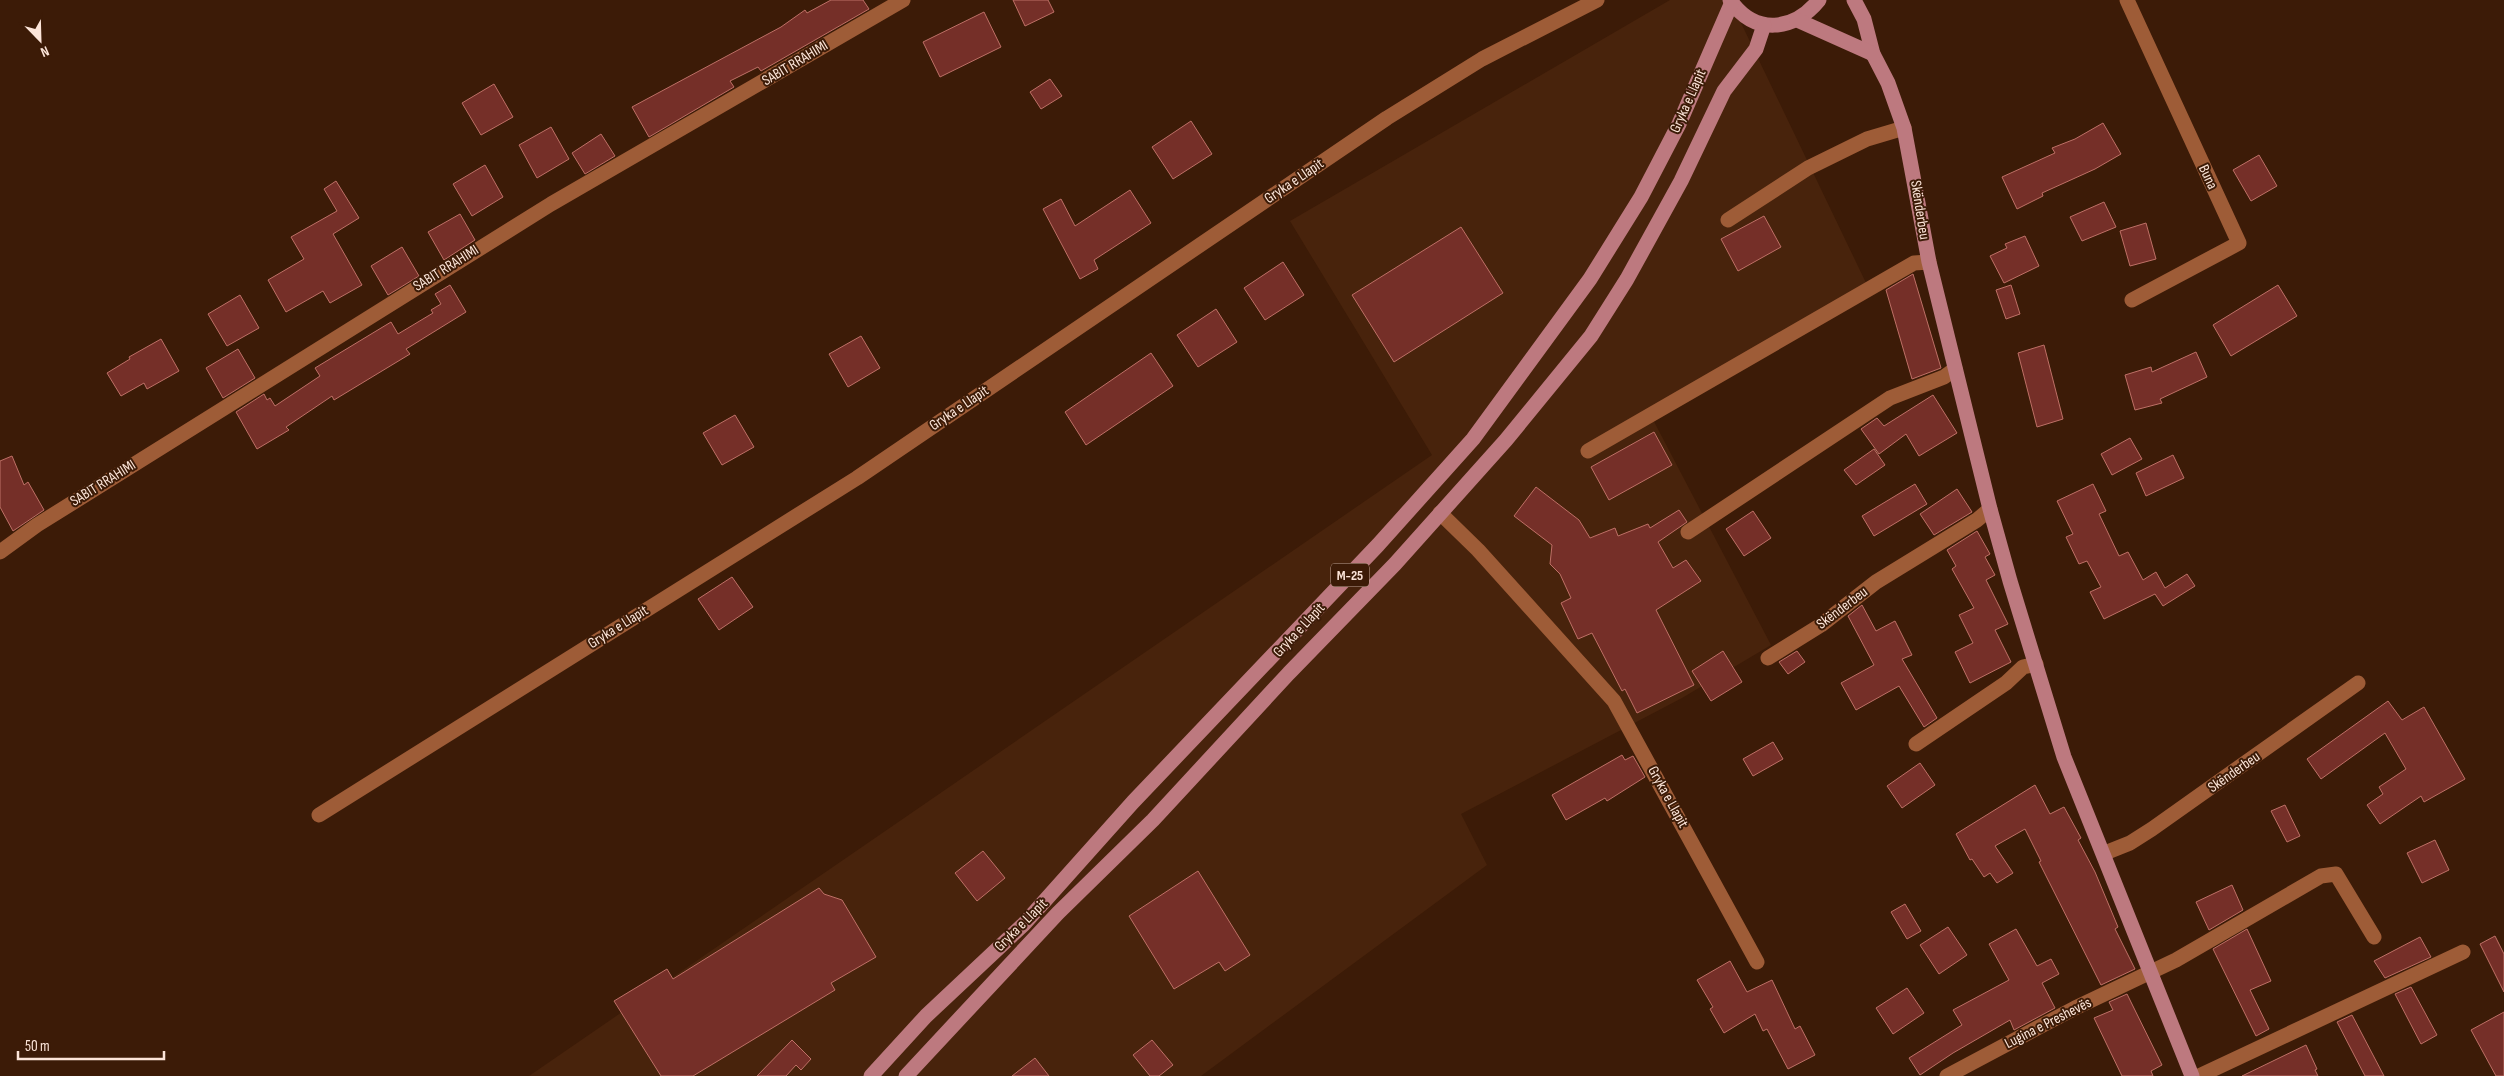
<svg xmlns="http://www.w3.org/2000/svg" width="2504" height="1076" font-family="'Sofia Sans Condensed',sans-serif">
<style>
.built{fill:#48230c}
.building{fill:#752f28;stroke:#be7066}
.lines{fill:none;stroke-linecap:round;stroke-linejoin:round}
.minor{stroke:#9e5c37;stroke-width:15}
.major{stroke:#bd797f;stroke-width:15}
.labels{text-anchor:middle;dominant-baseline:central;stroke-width:4;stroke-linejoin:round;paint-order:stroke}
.shield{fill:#3c1b07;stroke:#c2a89a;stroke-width:1}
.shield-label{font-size:14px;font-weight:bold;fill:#fce5d9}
.street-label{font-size:15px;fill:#fce5d9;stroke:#3c1b07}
</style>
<rect width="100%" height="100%" fill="#3c1b07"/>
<polygon class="built" points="1670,0 1730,0 1868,287 1649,412 1771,645 1682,698 1461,814 1487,865 1201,1076 529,1076 1432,455 1290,221"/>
<g class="building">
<polygon points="831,0 863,0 869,9 761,71 758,67 730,81 734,87 649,137 632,107 781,27 805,10 807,13"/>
<polygon points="1013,0 1048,0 1054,12 1025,26"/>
<polygon points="984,12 1001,47 940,77 923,42"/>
<polygon points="1050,79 1062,96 1041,109 1030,92"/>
<polygon points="494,84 513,117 481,135 462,103"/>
<polygon points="1191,121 1212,154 1173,179 1152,147"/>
<polygon points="2103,123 2121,154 2095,169 2042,193 2043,196 2017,209 2002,177 2055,153 2052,148 2075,139"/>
<polygon points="551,127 569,159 537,178 519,145"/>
<polygon points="601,134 615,156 585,174 572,153"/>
<polygon points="2259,155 2277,186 2251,201 2233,170"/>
<polygon points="485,165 503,197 472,216 453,184"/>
<polygon points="336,181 359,218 333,234 362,285 330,303 323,291 286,312 268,280 304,259 291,237 337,211 324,189"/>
<polygon points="1130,190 1151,223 1094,260 1098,269 1080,279 1043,209 1061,199 1075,226"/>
<polygon points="2104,202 2116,227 2082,241 2070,217"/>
<polygon points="460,214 475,240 444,260 428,232"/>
<polygon points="1764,216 1781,247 1738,271 1721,239"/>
<polygon points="2146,223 2156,259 2130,266 2120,231"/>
<polygon points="1461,227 1503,293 1394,362 1352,295"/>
<polygon points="2025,236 2039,266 2004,283 1990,256 2007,248 2005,244"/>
<polygon points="402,247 419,276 388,295 371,266"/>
<polygon points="1283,262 1304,295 1265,320 1244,288"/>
<polygon points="1913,274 1941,368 1912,379 1886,290"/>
<polygon points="450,285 466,312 406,349 410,354 334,400 332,396 286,427 289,430 257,449 236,412 264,394 267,400 270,398 275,406 320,376 315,368 391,322 398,334 433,313 431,310 441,304 435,294"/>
<polygon points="2011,285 2020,314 2006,319 1996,290"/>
<polygon points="2278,285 2297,316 2231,356 2213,325"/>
<polygon points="240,295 259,328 227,346 208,314"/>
<polygon points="1216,309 1237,342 1198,367 1177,335"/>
<polygon points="861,336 880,368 848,387 829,354"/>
<polygon points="161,339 179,371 147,389 144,383 121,396 107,373 130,359 129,357"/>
<polygon points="2044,345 2063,419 2037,427 2018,353"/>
<polygon points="238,349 255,378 223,398 206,368"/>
<polygon points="2196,352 2207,377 2160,399 2162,403 2135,410 2125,375 2151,367 2152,372"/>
<polygon points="1151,353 1173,386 1086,445 1065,412"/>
<polygon points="1933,395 1957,433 1919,456 1906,434 1879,454 1861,429 1877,418 1884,426"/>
<polygon points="735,415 754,447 722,465 703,433"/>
<polygon points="1654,432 1672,465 1609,500 1591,467"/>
<polygon points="2130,438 2142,459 2112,475 2101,454"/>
<polygon points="1874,449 1885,465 1856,485 1844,470"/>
<polygon points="2173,455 2184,478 2146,496 2136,473"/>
<polygon points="12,456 24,485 28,482 44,510 13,531 0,507 0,461"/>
<polygon points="1915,484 1927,504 1874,536 1862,516"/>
<polygon points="2093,484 2106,511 2099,514 2119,556 2128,552 2143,580 2156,572 2165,588 2187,574 2195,586 2163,606 2155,594 2104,619 2090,592 2101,587 2087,561 2079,564 2066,537 2073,534 2057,501"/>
<polygon points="1536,487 1579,520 1590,538 1615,528 1618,536 1648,524 1650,528 1679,510 1687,522 1658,542 1673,568 1686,560 1701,581 1656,610 1694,685 1637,713 1625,689 1622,691 1592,633 1578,639 1561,603 1571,598 1560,574 1550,564 1552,545 1514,516"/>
<polygon points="1957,489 1972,512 1934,535 1920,514"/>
<polygon points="1753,511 1771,538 1744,556 1726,529"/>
<polygon points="1977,531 1990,554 1985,557 1995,575 1986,580 2008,624 1995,630 2011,662 1970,683 1955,652 1973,643 1959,615 1974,608 1952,569 1956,566 1947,550"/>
<polygon points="732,577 753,607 719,630 698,599"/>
<polygon points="1862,605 1876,631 1895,621 1912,655 1902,659 1937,718 1924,727 1899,686 1856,710 1841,683 1874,665 1848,616"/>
<polygon points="1723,651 1742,682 1711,701 1692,671"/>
<polygon points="1797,651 1805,662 1788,674 1779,662"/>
<polygon points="2388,701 2402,720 2424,707 2465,779 2424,802 2421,796 2380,824 2367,805 2383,794 2379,787 2406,769 2385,733 2321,779 2307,759"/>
<polygon points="1773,742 1783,759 1753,776 1743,759"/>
<polygon points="1622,755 1625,760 1633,756 1645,777 1607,801 1605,798 1566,820 1552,795"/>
<polygon points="1920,763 1935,785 1902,808 1887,786"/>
<polygon points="2035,785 2050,814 2064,807 2081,838 2078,840 2095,872 2118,927 2115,929 2135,969 2101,985 2039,862 2041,861 2025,829 1995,846 2013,873 1997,883 1990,873 1984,877 1972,859 1970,860 1956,834"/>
<polygon points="2285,805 2300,836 2287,842 2271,811"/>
<polygon points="2435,840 2449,870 2422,883 2407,853"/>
<polygon points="983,851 1005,878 977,901 955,873"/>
<polygon points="1198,871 1250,955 1225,971 1219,962 1174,989 1129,916"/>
<polygon points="2232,885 2243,910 2209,930 2196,902"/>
<polygon points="819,888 824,894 842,900 876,957 831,983 835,990 693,1076 661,1076 614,1001 667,969 673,979"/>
<polygon points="1905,904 1921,931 1907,939 1891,912"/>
<polygon points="1948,927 1967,955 1939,974 1920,945"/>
<polygon points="2016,929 2037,966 2051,959 2059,974 2042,983 2055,1008 2014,1030 2010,1020 1953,1053 1920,1075 1909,1058 1962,1025 1953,1010 2009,980 1989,944"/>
<polygon points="2247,929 2271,981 2250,990 2269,1029 2256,1036 2213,949"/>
<polygon points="2495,936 2504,954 2504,992 2480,944"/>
<polygon points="2420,937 2431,957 2385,978 2374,961"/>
<polygon points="1730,961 1747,992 1772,980 1795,1029 1800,1026 1815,1055 1788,1069 1767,1029 1763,1031 1755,1014 1724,1033 1710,1009 1713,1007 1697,980"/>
<polygon points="2411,987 2437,1035 2421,1044 2395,994"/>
<polygon points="1907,988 1924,1013 1893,1034 1876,1008"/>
<polygon points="2127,994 2162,1065 2151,1071 2153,1076 2122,1076 2094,1018 2113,1010 2109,1002"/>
<polygon points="2504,1012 2504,1076 2496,1076 2471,1030"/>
<polygon points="2352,1015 2384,1076 2365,1076 2337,1022"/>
<polygon points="792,1040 811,1059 801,1070 796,1065 786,1076 757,1076"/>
<polygon points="1152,1040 1173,1065 1159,1076 1150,1076 1133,1055"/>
<polygon points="2306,1045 2317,1069 2315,1070 2318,1076 2242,1076"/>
<polygon points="1035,1058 1049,1076 1012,1076"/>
</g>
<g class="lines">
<g class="minor">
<polyline points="2127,0 2239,243 2132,300"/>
<polyline points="1728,220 1808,168 1867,139 1904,128"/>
<polyline points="1588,451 1914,263 1929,262"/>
<polyline points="1440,513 1478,550 1614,701 1757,962"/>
<polyline points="1688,532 1890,398 1944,377 1955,369"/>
<polyline points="0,552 37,525 551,204 903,0"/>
<polyline points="1768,658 1821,625 1876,582 1977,520 1990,509"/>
<polyline points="1916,744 2006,683 2023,667 2036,664"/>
<polyline points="319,815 857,478 1387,118 1482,59 1597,0"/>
<polyline points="2105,853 2130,843 2152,829 2358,683"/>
<polyline points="1947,1076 2075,1008 2176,960 2321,876 2336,874 2374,937"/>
<polyline points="2199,1076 2463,952"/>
</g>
<g class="major">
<path d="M1730 0C1755 36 1794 31 1819 0"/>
<polyline points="1854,0 1864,19 1873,54 1888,83 1904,128 1929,262 1990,509 2010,581 2064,757 2192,1076"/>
<polyline points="1797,20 1873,54"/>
<polyline points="871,1076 926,1016 1024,924 1133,802 1378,545 1473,439 1590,279 1641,197 1679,124 1732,2"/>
<polyline points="906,1076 1058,913 1153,820 1289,673 1395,564 1506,440 1591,336 1627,279 1681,181 1724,91 1756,49 1764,25"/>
</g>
</g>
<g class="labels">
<rect class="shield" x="1331" y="563.5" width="38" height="23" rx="4"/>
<g class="shield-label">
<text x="1350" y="575">M-25</text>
</g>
<g class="street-label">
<text transform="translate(795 63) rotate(-31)">SABIT RRAHIMI</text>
<text transform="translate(1688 101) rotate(-66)">Gryka e Llapit</text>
<text transform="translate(2208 177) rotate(65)">Buna</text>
<text transform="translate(1294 181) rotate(-34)">Gryka e Llapit</text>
<text transform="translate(1920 210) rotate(81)">Skënderbeu</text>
<text transform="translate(446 268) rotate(-32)">SABIT RRAHIMI</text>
<text transform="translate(959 408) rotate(-34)">Gryka e Llapit</text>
<text transform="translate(103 483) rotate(-32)">SABIT RRAHIMI</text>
<text transform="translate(1842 608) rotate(-37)">Skënderbeu</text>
<text transform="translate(618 627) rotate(-32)">Gryka e Llapit</text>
<text transform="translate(1299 630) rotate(-47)">Gryka e Llapit</text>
<text transform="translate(2234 772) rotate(-35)">Skënderbeu</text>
<text transform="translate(1668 797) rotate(61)">Gryka e Llapit</text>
<text transform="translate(1021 925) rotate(-45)">Gryka e Llapit</text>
<text transform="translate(2048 1023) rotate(-27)">Lugina e Preshevës</text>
</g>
</g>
<g transform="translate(40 40) rotate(157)" stroke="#3c1b07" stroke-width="4" paint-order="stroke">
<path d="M0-4L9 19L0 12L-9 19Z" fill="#fce5d9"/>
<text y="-8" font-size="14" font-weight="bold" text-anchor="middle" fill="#fce5d9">N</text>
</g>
<path d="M18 1051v8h146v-8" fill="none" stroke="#fce5d9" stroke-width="2.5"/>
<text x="25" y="1051" font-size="15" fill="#fce5d9" stroke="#3c1b07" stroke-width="4" paint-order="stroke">50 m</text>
</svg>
